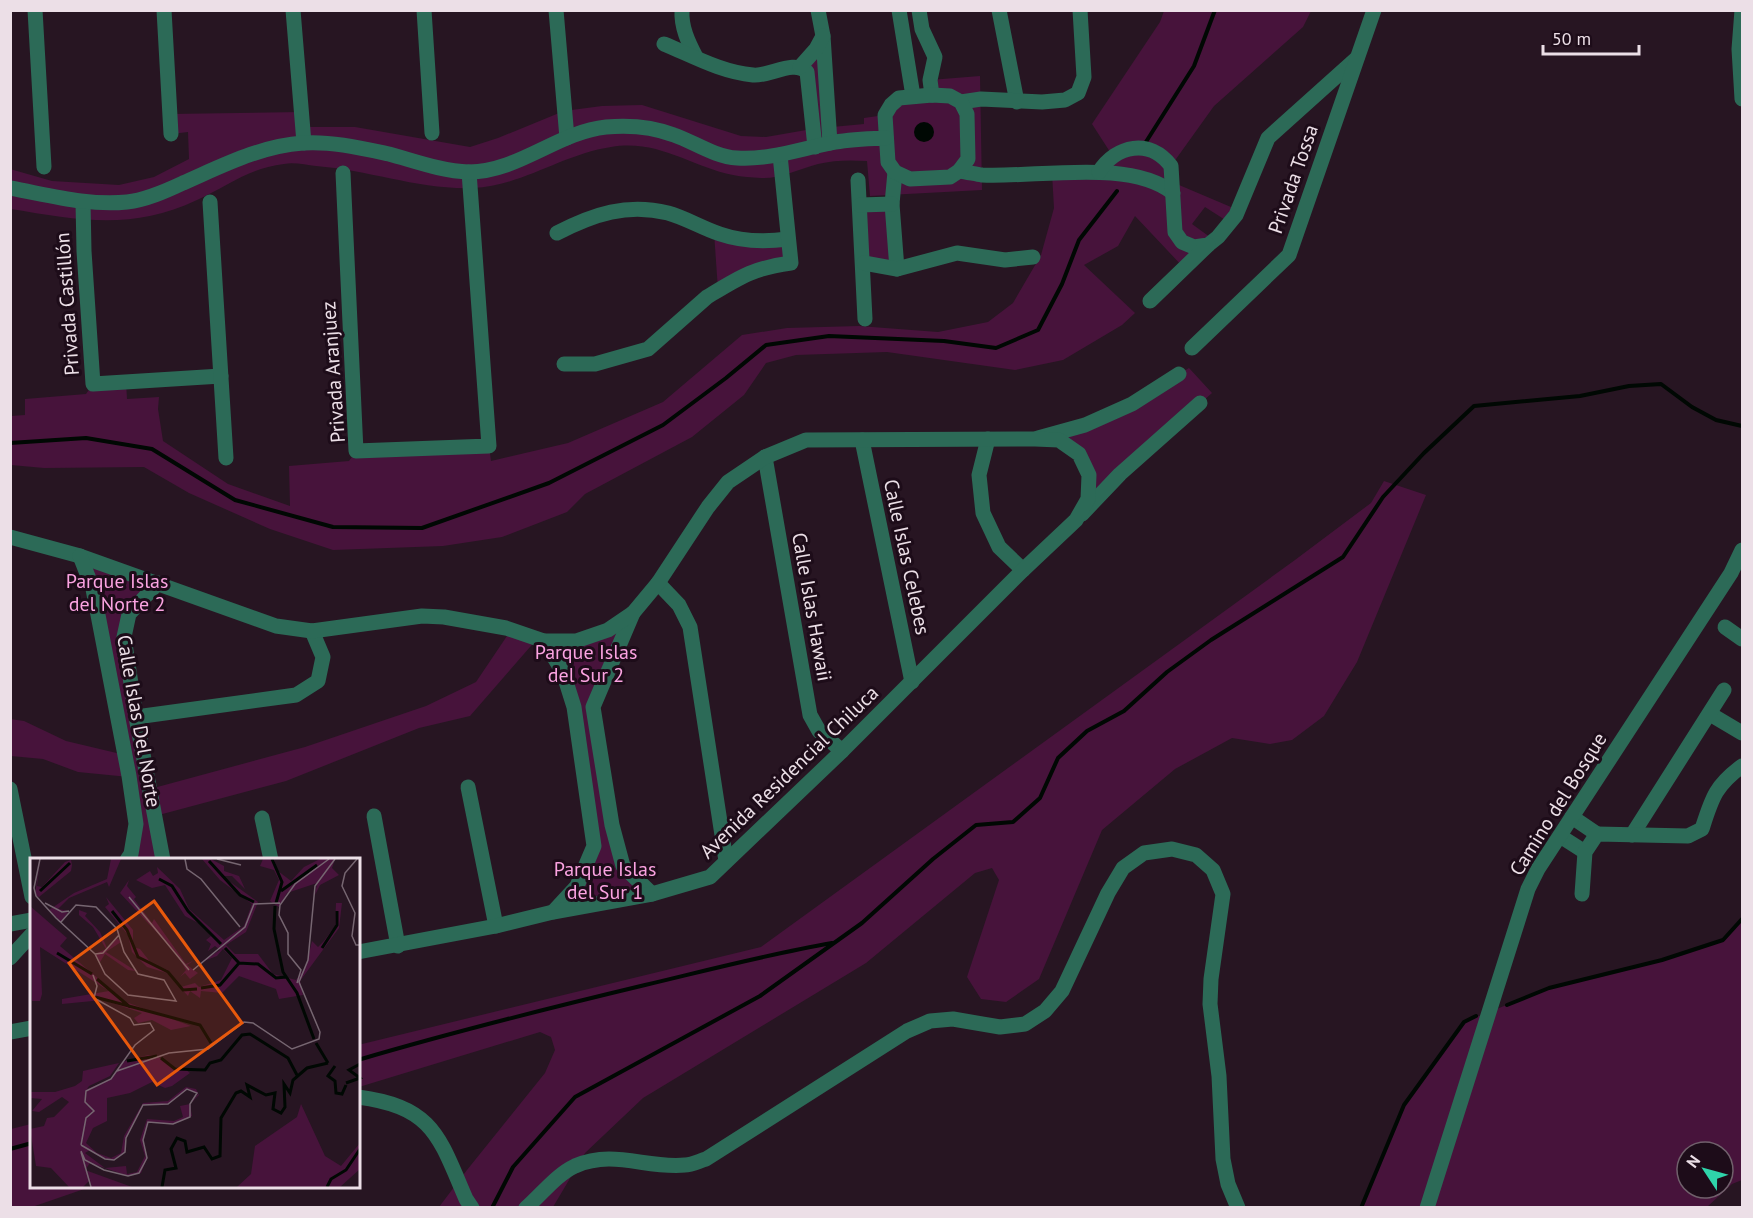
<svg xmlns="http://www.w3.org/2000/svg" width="1753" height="1218" font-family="'PT Sans',sans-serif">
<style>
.green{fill:#47133b;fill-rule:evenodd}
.water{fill:#000803}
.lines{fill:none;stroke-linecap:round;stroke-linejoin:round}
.stream{stroke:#000803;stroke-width:4}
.minor{stroke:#2c6a57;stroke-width:15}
.tertiary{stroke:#2c6a57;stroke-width:15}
.labels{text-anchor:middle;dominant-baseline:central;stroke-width:6;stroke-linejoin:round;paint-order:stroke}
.street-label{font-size:20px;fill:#ecdfe7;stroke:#1d0c19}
.park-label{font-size:20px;fill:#fba3e1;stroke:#1d0c19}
.inset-river{fill:none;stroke:#000803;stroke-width:3}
.inset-road{fill:none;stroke:#766671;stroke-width:1.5}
.view{fill:#e8590c;fill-opacity:0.15;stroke:#e8590c;stroke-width:3}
.inset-edge{fill:none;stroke:#ecdfe7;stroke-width:3}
</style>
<rect width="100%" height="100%" fill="#271522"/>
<g class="green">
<polygon points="1164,11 1311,11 1303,27 1214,106 1171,166 1172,182 1238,210 1230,223 1205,207 1192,224 1214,240 1184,268 1135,216 1118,246 1084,265 1135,313 1122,325 1063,360 1015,370 887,352 796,355 766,363 744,395 692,437 585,494 567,512 502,537 443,546 333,550 270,529 189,493 144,467 44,468 11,465 11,416 25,415 25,399 86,394 93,384 126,382 127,399 159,397 158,409 163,441 228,484 290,506 289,466 349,461 356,451 489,446 491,461 568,443 663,402 742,335 787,328 859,326 938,332 988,322 1013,303 1041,255 1054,208 1052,173 1099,172 1112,155 1092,124 1160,22"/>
<path d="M817 54 832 127 864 124V118L885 115 891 105 931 95 930 80 980 76 982 190 870 196 867 161C850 160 834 160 818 164 799 169 780 179 761 178 752 177 742 177 733 175 691 167 659 139 611 147 563 154 522 186 473 188 420 190 369 170 316 166 306 165 294 162 284 164 249 168 228 186 197 200 132 231 78 220 11 209L10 169 52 181 119 185 154 177 189 159 188 132 171 134 170 114 302 112 304 127H355L470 147 498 138 564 111 602 106 642 105 741 136 766 137 812 129 809 63Z"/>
<polygon points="892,204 897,269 864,263 860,205"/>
<polygon points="714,232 788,239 791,263 718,290"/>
<polygon points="1189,368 1212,393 1120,474 1076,520 1089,475 1059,441 1132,404"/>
<polygon points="1384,481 1426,495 1357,662 1324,716 1292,740 1270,744 1232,738 1175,769 1102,830 1039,979 1006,1002 981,999 967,977 999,880 992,868 975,873 866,963 643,1098 585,1153 553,1207 439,1207 467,1170 545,1073 555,1050 551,1037 540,1032 359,1087 358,1045 761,947 1295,560 1371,503"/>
<polygon points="80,556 158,583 129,614 124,637 150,789 305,747 426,706 476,682 511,630 537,639 470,716 419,728 286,781 155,816 163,859 127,859 131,854 129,777 78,772 43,759 11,756 10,719 24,721 66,741 125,755"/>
<polygon points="633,613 593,707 623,866 652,894 553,912 594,845 574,707 544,641 576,641"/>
<path d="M1742 919V1180L1732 1184 1707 1207 1361 1208 1404 1105 1464 1022 1549 988 1662 960 1723 940ZM1687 1152H1723V1188H1687Z"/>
<polygon points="31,1124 32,1186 90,1187 32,1207 11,1207 11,1129"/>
</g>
<circle class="water" cx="924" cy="132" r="10"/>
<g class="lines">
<g class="stream">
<polyline points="1144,145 1194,66 1215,10"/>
<polyline points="10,443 86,438 152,449 235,500 333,527 422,528 549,483 663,425 726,378 766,345 829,336 944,341 996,348 1038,330 1062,284 1079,240 1117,191"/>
<polyline points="1507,1005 1549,988 1662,960 1723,940 1742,919"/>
<path d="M358 1060C453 1032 549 1008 645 985 708 970 769 954 832 943"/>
<polyline points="10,1149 32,1143"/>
<polyline points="492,1208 513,1167 575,1097 760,996 862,923 933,859 976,825 1013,822 1040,798 1058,758 1087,731 1124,711 1167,672 1211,640 1343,557 1383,497 1424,453 1474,406 1580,396 1629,386 1661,384 1692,407 1716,420 1742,426"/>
<polyline points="1361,1208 1404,1105 1464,1022 1476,1016"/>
</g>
<g class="minor">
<polyline points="35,10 44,167"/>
<polyline points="164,10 171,134"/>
<polyline points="293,10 304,143"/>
<polyline points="424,10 432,133"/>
<polyline points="556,10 567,138"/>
<path d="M682 10C681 27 688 42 696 57"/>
<polyline points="818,10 823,36 830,143"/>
<polyline points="999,10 1017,102"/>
<path d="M664 44C693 56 721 72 753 75 769 77 794 59 807 72L815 147"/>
<polyline points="800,67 816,49 823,36"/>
<polyline points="961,102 981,99 1042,102 1065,100 1078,93 1084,77 1080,10"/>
<path d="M959 171C967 172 975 174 982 175 1035 178 1130 158 1173 193"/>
<polyline points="895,172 892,204 897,269"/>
<path d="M1099 172C1116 145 1150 138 1171 166L1175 232 1182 242 1194 247 1208 245 1218 237 1236 215 1268 138 1357 58"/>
<polyline points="343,173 356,451 489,446 469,172"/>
<polyline points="858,180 865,319"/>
<polyline points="83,202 84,251 93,384 221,376"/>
<polyline points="210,202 226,458"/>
<polyline points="860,205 892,204"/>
<path d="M557 233C594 214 627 203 668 213 686 218 702 228 720 234 743 242 765 242 788 239"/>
<polyline points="864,263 897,269 957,253 1005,260 1033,257"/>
<polyline points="1150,301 1208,245"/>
<polyline points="1192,348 1289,255 1374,10"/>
<path d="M564 364H595L648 349 707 297C740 277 753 268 791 263L780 155"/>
<polyline points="1038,438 1085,425 1132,404 1179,374"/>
<polyline points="988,439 979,475 983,513 999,547 1023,570"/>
<polyline points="862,440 912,682"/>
<polyline points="765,457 810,715 819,731 842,751"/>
<polyline points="1082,514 1120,474 1200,403"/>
<polyline points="658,583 679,605 690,627 726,861"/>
<polyline points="633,613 593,707 612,825 623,866 652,894"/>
<polyline points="1725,627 1742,639"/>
<polyline points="544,641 563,672 574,707 594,846 577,886 553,912"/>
<polyline points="1710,714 1742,733"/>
<polyline points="136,717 296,695 318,681 323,657 312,631"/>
<polyline points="468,787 496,926"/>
<polyline points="10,789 32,897"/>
<polyline points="374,816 398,946"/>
<polyline points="1572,817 1597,834"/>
<polyline points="262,818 271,860"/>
<polyline points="1632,835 1724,690"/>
<polyline points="1560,836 1585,852"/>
<path d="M1582 894 1585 852 1597 834 1688 836 1702 829C1712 798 1715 786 1742 766"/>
<polyline points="10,958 32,934"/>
<polyline points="10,1032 32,1028"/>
</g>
<g class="tertiary">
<polyline points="899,10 913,96"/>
<polyline points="919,10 922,29 935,57 930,80 932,95"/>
<polyline points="1742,10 1739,49 1742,99"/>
<polygon points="932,95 950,96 961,102 967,114 968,159 959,171 950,177 910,179 895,172 888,162 885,115 891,105 899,98"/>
<path d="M10 188C49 195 88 206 127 202 146 200 166 191 183 183 222 166 260 146 303 143 331 141 361 148 389 154 415 161 441 171 469 172 518 172 558 132 606 127 628 125 653 127 674 135 694 142 715 157 737 158 770 160 800 149 831 143 849 139 868 139 886 138"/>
<polyline points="10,537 80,556 276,626 312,631 422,616 444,617 506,628 544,641 576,641 608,630 633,613 658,583 708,507 728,482 765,457 806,440 1035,439 1059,440 1079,454 1089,475 1088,499 1076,520 1023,570 842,751 710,877 652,894 553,912 496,926 358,952"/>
<polyline points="80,556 93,589 129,776 136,824 131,854 127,860"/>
<polyline points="158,583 129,614 124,637 136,717 163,860"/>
<polyline points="10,924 32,920"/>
<path d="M358 1097C434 1107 439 1137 466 1199L472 1208"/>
<path d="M526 1208C542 1194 556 1175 575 1166 614 1149 646 1169 685 1165 692 1165 699 1161 706 1159L907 1031 930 1021 953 1019 1000 1027 1025 1024 1045 1011 1062 991 1108 893 1123 868 1144 853 1172 849 1196 855 1213 870 1223 894 1211 979 1210 1004 1219 1076 1223 1159 1228 1184 1238 1208"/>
<polyline points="1427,1208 1528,889 1538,869 1731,573 1742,550"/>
</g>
</g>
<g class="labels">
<g class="street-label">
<text transform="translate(1293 179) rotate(-71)">Privada Tossa</text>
<text transform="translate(67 304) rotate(-94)">Privada Castillón</text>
<text transform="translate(333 372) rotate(-94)">Privada Aranjuez</text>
<text transform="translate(907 557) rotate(78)">Calle Islas Celebes</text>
<text transform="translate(812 607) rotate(80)">Calle Islas Hawaii</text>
<text transform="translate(139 721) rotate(80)">Calle Islas Del Norte</text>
<text transform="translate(789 772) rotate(-44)">Avenida Residencial Chiluca</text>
<text transform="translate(1558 804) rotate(-58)">Camino del Bosque</text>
</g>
<g class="park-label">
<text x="117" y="581">Parque Islas<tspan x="117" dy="23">del Norte 2</tspan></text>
<text x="586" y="652">Parque Islas<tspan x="586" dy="23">del Sur 2</tspan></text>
<text x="605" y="869">Parque Islas<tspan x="605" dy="23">del Sur 1</tspan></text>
</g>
</g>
<g transform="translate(30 858)">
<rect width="330" height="330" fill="#271522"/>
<path d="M10 1 7 28 12 29 35 4 41 2 42 7 41 13 9 39 5 37ZM81 1H91L79 29 77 24 39 40 28 51 39 53 31 64 19 52 44 35 77 21ZM172 1H181L194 8V13L209 18 215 31 202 18H192L228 44 216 74 196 87 205 96H228L243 116 266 122 276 108 282 83 288 89 294 83 305 68 306 45H312L309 70 270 123 273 137 249 141 246 131 209 118 192 135 171 133 170 140 160 133 158 138 137 115 117 109 102 94 98 77 75 49 79 46 76 39 103 72V89L110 91 121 105 138 112 151 129 165 125 169 129 191 122 202 100 193 91 187 98 171 104 190 92 185 88 178 93 181 86 176 82 181 78 172 67 155 58 135 27 122 30 106 22 120 13 123 18 128 15 127 9 150 31 159 51 194 82 214 68 222 46 190 22ZM233 1H244L248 13 261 23 274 9 290 1H305L302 10 309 17 290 27 285 37 287 25 257 35 249 49 240 43 249 22 244 12 230 8ZM99 22 97 28 106 39 104 41 122 65 124 61 156 106 163 103 157 107 168 115 160 121 155 115 150 119 156 112 146 95 90 35ZM0 48 37 80 30 88 96 144 161 168 141 172 122 162 108 165 104 160 112 155 73 142 32 146V141L79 133 10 89 12 136 10 143H2ZM49 52 57 55 55 58 70 74 77 90 87 80 91 84 76 94 106 113 98 112 75 96 70 104 65 96 76 91 63 69 49 57ZM118 197H126L145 211H155L160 215 142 228 135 230 122 224 100 235 77 240V263L63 270 56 285 67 295 81 300 91 295 94 278 113 245 138 243 156 229 166 231 169 237 161 245 168 236 158 231 138 246 113 247 96 280 95 294 84 302 75 301 60 292 55 295 75 310 96 308 97 316 107 314 115 298 110 282 117 261 144 263 153 259 150 248 160 246 162 258 144 266 118 264 113 282 117 300 111 315 98 318 60 305 55 312 102 329H61L60 322 53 329H39L21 310 6 308 0 271 14 268 17 260 24 259 39 244 32 239 9 254 2 253 12 241 0 240V234H25L45 228 52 223 53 213 89 205 80 218 59 228 57 231 81 221 92 204ZM271 246 295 298 311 308 330 285V311L310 329H207L221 316 225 288 267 259Z" fill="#47133b"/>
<path class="inset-river" d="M242 1 252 24 246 45M179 3 210 37 224 44M129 21 142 28 158 53 191 86M10 33 40 5M251 33 287 7M245 48 244 71 253 114 267 135 284 181M82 53 97 72 108 99 138 114 153 132 167 131M195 90 209 105M292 90 307 67V53M27 95 62 116M67 121 100 149M171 130 190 127 209 105 228 106 246 120 256 119M65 139 170 167 181 185M286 185 298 205M131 200 145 211 175 212 180 205 191 202 212 177 220 176 258 200 268 219M97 203 127 198M305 208 298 218 305 223 306 235 312 236 316 227M316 225 330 220 319 212 330 206M132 329 135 312 146 310 141 291 147 280 155 283 157 294 174 289 182 301 190 298 191 260 206 235 211 233 220 239 217 227 236 237 245 235 243 251 251 255 255 249 254 226 260 235 263 222 277 210 298 205M297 329 301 321 316 312 330 291"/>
<path class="inset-road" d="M10 1 4 30 6 38 15 48 26 60 65 96 75 116 98 137 146 143 134 122 108 116 94 94 87 71 66 49 46 47 31 64M155 1 157 11 171 21 210 69M187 1 211 7M327 1 315 15 312 28 325 55 322 78 326 87H330M99 39 159 112M15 45 32 54 39 53M65 96 73 95 89 77M163 112 215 69 224 46 250 45M267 125 271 112 258 96V75L249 57 250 47 265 26 299 1M87 213 139 195 178 191 214 164 223 165 262 191 289 181 290 174 269 124 278 102 285 28 305 1M51 287 56 260 64 253 55 244 56 233 81 221 105 187 124 172 120 165 104 167 100 160 64 140 67 128 63 117M51 293 55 302 74 312 98 318 109 315 117 300 113 282 118 264 143 266 160 259V246L167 235 157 231 138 246 113 247 96 280 95 294 84 302 75 301 51 287M51 294 61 329"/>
<path class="view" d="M124 43 212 165 127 227 39 105Z"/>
<rect width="330" height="330" class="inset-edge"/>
</g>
<rect width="1753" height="1218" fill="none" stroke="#ecdfe7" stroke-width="24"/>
<g transform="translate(1705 1170) rotate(306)"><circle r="28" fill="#1d0c19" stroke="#70606b" stroke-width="1.5"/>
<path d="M0-4.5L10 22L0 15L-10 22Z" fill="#2fd4aa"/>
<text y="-9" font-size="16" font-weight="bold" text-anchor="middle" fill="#ecdfe7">N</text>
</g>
<path d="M1543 45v9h96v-9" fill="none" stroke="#ecdfe7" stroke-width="3"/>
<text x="1552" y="45" font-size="18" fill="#ecdfe7" stroke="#1d0c19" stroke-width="4.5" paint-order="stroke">50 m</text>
</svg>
